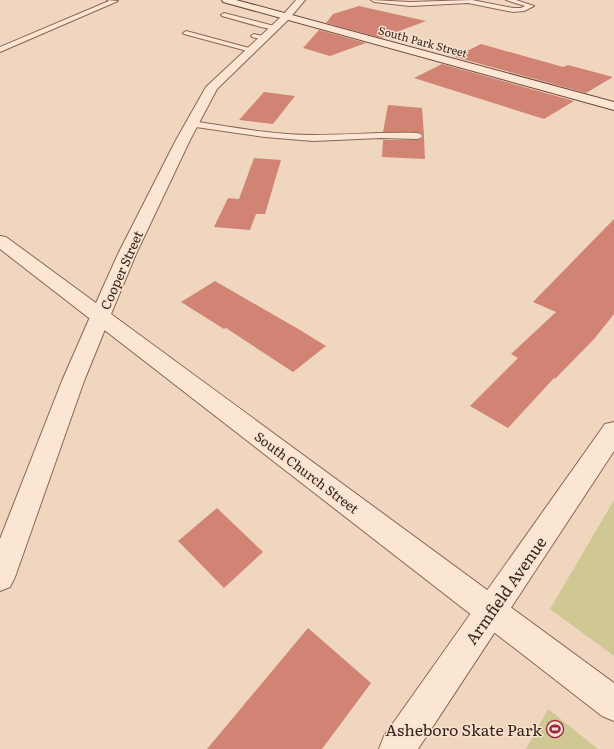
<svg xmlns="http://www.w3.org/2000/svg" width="614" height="749" font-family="Literata,serif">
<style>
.green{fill:#cfc893}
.building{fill:#d18473}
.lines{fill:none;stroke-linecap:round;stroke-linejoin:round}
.service-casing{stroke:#8a6656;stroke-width:2}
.minor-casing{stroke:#8a6656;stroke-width:2}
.tertiary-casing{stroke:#8a6656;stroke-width:2}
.secondary-casing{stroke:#6c473a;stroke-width:2}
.service{fill:#fbe5d3;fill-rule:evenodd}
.minor{fill:#fbe5d3;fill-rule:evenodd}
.tertiary{fill:#fbe5d3;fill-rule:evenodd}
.secondary{fill:#fbe5d3;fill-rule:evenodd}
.labels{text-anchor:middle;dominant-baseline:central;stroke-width:3;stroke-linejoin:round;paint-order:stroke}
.far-street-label{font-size:11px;fill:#39231c;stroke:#f7e2cf}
.street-label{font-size:13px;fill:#39231c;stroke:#f7e2cf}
.near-street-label{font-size:16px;fill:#39231c;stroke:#f7e2cf}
.near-poi-label{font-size:16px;fill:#39231c;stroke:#f7e2cf;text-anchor:end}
</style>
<rect width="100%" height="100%" fill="#f0d6bf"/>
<g class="green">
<polygon points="614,500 614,656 550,609"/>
<polygon points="548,709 598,749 526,749"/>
</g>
<g class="building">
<polygon points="359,6 426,21 381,38 326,23 333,14"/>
<polygon points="319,30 366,43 330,56 303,48"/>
<polygon points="481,44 563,67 568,65 613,77 586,93 455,57"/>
<polygon points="442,64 574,101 544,119 414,78"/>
<polygon points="264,92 295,96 273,124 239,120"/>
<polygon points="388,105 422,108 424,135 418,132 383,132"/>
<polygon points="424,137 425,159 382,157 383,140 418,140"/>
<polygon points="254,158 281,160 265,214 256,214 250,230 214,227 228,198 239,199"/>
<polygon points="614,219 614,314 595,338 555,379 554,378 508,428 470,406 518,358 511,354 556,312 533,302"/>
<polygon points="215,281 300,330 326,346 293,372 226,328 224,329 181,302"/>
<polygon points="217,508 263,552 224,588 178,541"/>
<polygon points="308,628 371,683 322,749 207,749"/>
</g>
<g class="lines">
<g class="service-casing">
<g id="service">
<polygon points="107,0 118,1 0,52 0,47 109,1"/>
<polygon points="371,0 410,2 472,0 513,8 521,8 525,6 506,0 516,0 534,6 524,11 513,12 468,3 410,6 374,2"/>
<polygon points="224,13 278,27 279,28 276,30 261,27 222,16 221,15"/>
<polygon points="186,31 253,49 254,50 251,52 184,34 183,33"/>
<polygon points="254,34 267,37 268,38 265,40 252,37 251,36"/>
<path d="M192 121C232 127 273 135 314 135 349 135 383 132 418 133L423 136 418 139 381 138 313 141 265 137 189 126 188 124 189 122Z"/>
</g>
</g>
<g class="minor-casing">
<g id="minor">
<polygon points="296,0 305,0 289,19 283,19 281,17 283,15"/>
<polygon points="100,311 107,312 110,317 84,381 15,577 10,587 0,591 0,539 62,381 90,317 93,312"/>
<polygon points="614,422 614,451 418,749 379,749 384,736 605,424"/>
</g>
</g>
<g class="tertiary-casing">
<polygon id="tertiary" points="286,14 289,15 291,17 289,19 217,89 190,140 136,254 111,314 614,683 614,721 602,716 0,249 0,236 6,237 96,303 118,254 176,140 206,87 283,15"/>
</g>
<g class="secondary-casing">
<polygon id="secondary" points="222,0 236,0 614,102 614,110 223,2"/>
</g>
<use href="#service" class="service"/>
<use href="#minor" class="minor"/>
<use href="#tertiary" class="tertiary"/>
<use href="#secondary" class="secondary"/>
</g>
<defs>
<g id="stadium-ring" transform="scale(0.9)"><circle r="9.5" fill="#f7e2cf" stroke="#9c2340" stroke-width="1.5"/><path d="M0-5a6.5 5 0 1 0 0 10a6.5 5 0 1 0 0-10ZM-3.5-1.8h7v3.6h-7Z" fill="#9c2340"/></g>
</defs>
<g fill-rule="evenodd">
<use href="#stadium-ring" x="555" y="729"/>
</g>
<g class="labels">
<g class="far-street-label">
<text transform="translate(423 41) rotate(15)">South Park Street</text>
</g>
<g class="street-label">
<text transform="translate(121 270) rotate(-66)">Cooper Street</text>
<text transform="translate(307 472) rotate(37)">South Church Street</text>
</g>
<g class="near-street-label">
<text transform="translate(505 590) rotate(-55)">Armfield Avenue</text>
</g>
<g class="near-poi-label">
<text x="542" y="729">Asheboro Skate Park</text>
</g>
</g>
</svg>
